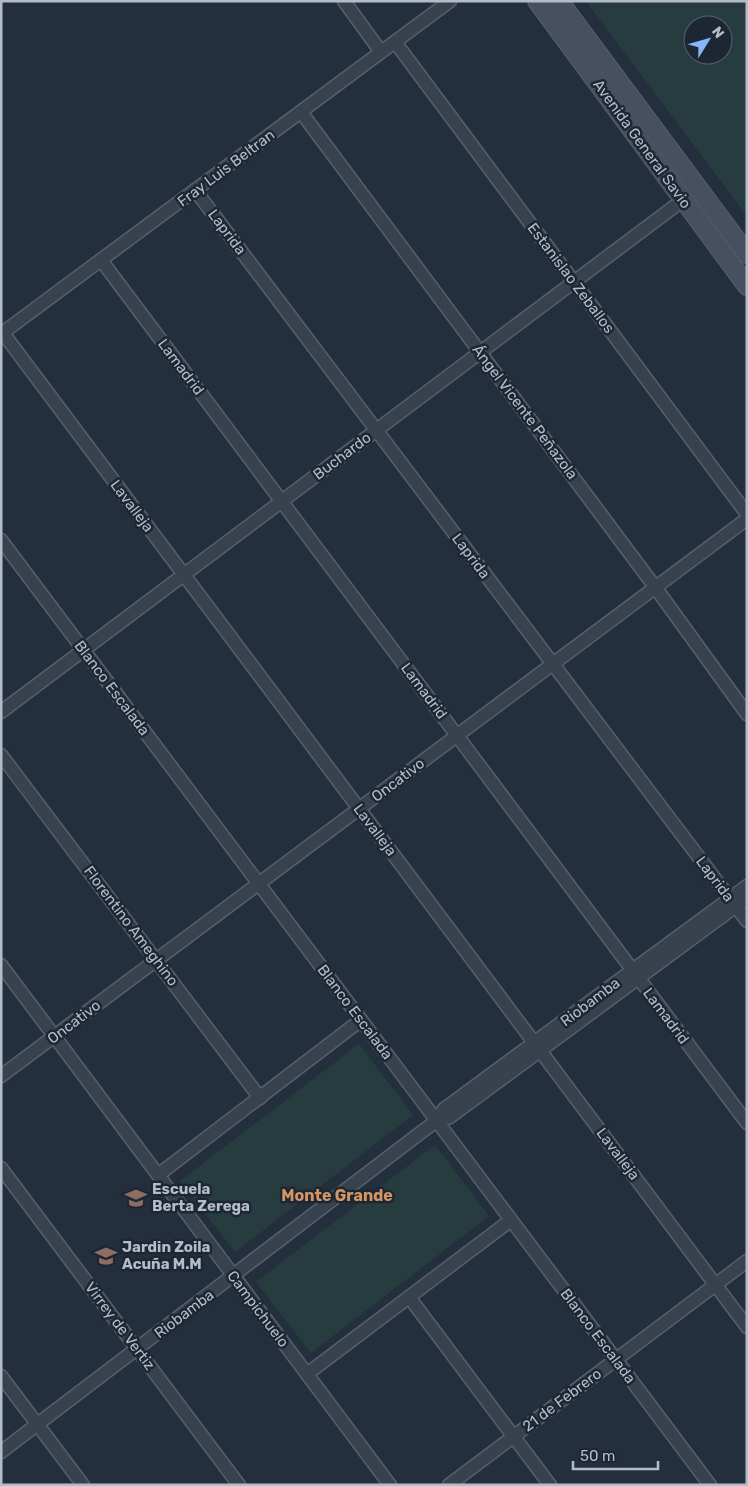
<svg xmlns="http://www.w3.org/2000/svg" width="748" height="1486" font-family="Rubik,sans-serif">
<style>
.green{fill:#263c3f;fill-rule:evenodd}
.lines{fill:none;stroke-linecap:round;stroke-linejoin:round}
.minor-casing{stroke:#565f6c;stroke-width:15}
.secondary-casing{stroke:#565f6c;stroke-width:20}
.minor{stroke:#38414e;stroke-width:12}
.secondary{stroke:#465061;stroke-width:18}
.labels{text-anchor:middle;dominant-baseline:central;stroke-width:5;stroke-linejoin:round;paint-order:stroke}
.street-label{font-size:15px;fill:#b4bcc9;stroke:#1d2633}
.poi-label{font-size:15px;font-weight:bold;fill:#b4bcc9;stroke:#1d2633;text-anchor:start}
.neighbourhood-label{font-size:16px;font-weight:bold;fill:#d59563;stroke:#1d2633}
</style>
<rect width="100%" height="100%" fill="#242f3e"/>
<g class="green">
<path d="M586 1H747V216ZM693 25H723V55H693Z"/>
<polygon points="359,1044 413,1115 235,1252 180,1181"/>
<polygon points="435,1145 489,1216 311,1353 256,1282"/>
</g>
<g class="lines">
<g class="minor-casing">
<g id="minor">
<polyline points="344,1 381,52"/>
<polyline points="395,42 747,514"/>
<polyline points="301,112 655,587 747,714"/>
<polyline points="195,190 747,921"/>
<polyline points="101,260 747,1123"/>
<polyline points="3,333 747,1327"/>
<polyline points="1,334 450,1"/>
<polyline points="1,540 710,1485"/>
<polyline points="1,712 683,200"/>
<polyline points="1,755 260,1098"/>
<polyline points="1,965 390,1485"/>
<polyline points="1,1076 747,519"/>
<polyline points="436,1121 450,1117 747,898"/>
<polyline points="1,1168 239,1485"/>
<polyline points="158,1175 361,1020"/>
<polyline points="409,1297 550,1485"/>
<polyline points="307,1374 511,1220"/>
<polyline points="1,1376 83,1485"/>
<polyline points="1,1452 436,1121 444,1109 747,886"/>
<polyline points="449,1485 747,1261"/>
</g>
</g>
<g class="secondary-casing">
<g id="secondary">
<polyline points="537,1 747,286"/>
<polyline points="559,1 747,254"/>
</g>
</g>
<use href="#minor" class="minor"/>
<use href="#secondary" class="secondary"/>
</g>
<defs>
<g id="school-bare" transform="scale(1.725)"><path d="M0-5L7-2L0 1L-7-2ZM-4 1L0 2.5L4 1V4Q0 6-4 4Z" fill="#8d6e63" stroke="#1d2633" stroke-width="2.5" paint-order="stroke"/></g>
</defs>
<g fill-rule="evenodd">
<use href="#school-bare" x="136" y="1198"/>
<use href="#school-bare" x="106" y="1256"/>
</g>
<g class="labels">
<g class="street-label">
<text transform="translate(642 144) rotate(54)">Avenida General Savio</text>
<text transform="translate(226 168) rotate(-37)">Fray Luis Beltran</text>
<text transform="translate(227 232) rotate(53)">Laprida</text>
<text transform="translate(571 278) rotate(53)">Estanislao Zeballos</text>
<text transform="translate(181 367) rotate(53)">Lamadrid</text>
<text transform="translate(525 412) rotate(53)">Ángel Vicente Peñazola</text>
<text transform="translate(342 456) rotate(-37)">Buchardo</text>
<text transform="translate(132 506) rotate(53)">Lavalleja</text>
<text transform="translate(471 556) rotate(53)">Laprida</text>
<text transform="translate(112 688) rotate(53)">Blanco Escalada</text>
<text transform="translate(424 691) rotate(53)">Lamadrid</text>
<text transform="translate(398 780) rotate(-37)">Oncativo</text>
<text transform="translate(375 830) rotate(53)">Lavalleja</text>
<text transform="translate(715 879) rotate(53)">Laprida</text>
<text transform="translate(131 926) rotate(53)">Florentino Ameghino</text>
<text transform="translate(590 1002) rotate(-37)">Riobamba</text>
<text transform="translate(355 1012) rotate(53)">Blanco Escalada</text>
<text transform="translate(666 1016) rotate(53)">Lamadrid</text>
<text transform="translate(74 1022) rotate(-37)">Oncativo</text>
<text transform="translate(618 1154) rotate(53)">Lavalleja</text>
<text transform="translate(258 1309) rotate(53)">Campichuelo</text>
<text transform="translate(184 1314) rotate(-37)">Riobamba</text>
<text transform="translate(120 1326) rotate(53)">Virrey de Vertiz</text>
<text transform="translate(598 1336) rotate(53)">Blanco Escalada</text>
<text transform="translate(562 1400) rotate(-37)">21 de Febrero</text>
</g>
<g class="poi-label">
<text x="152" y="1189">Escuela<tspan x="152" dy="17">Berta Zerega</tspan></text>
<text x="122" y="1247">Jardin Zoila<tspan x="122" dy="17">Acuña M.M</tspan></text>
</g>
<g class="neighbourhood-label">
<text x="337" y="1195">Monte Grande</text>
</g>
</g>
<rect width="748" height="1486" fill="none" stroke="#b4bcc9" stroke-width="5"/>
<g transform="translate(708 40) rotate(53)"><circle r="24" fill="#1d2633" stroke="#59626f"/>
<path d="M0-4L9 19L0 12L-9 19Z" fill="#8ab4f8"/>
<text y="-8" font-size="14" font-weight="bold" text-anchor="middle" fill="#b4bcc9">N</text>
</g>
<path d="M573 1461v8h85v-8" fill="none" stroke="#b4bcc9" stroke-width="2.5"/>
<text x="580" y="1461" font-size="15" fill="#b4bcc9" stroke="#1d2633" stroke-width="4" paint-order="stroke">50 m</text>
</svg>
